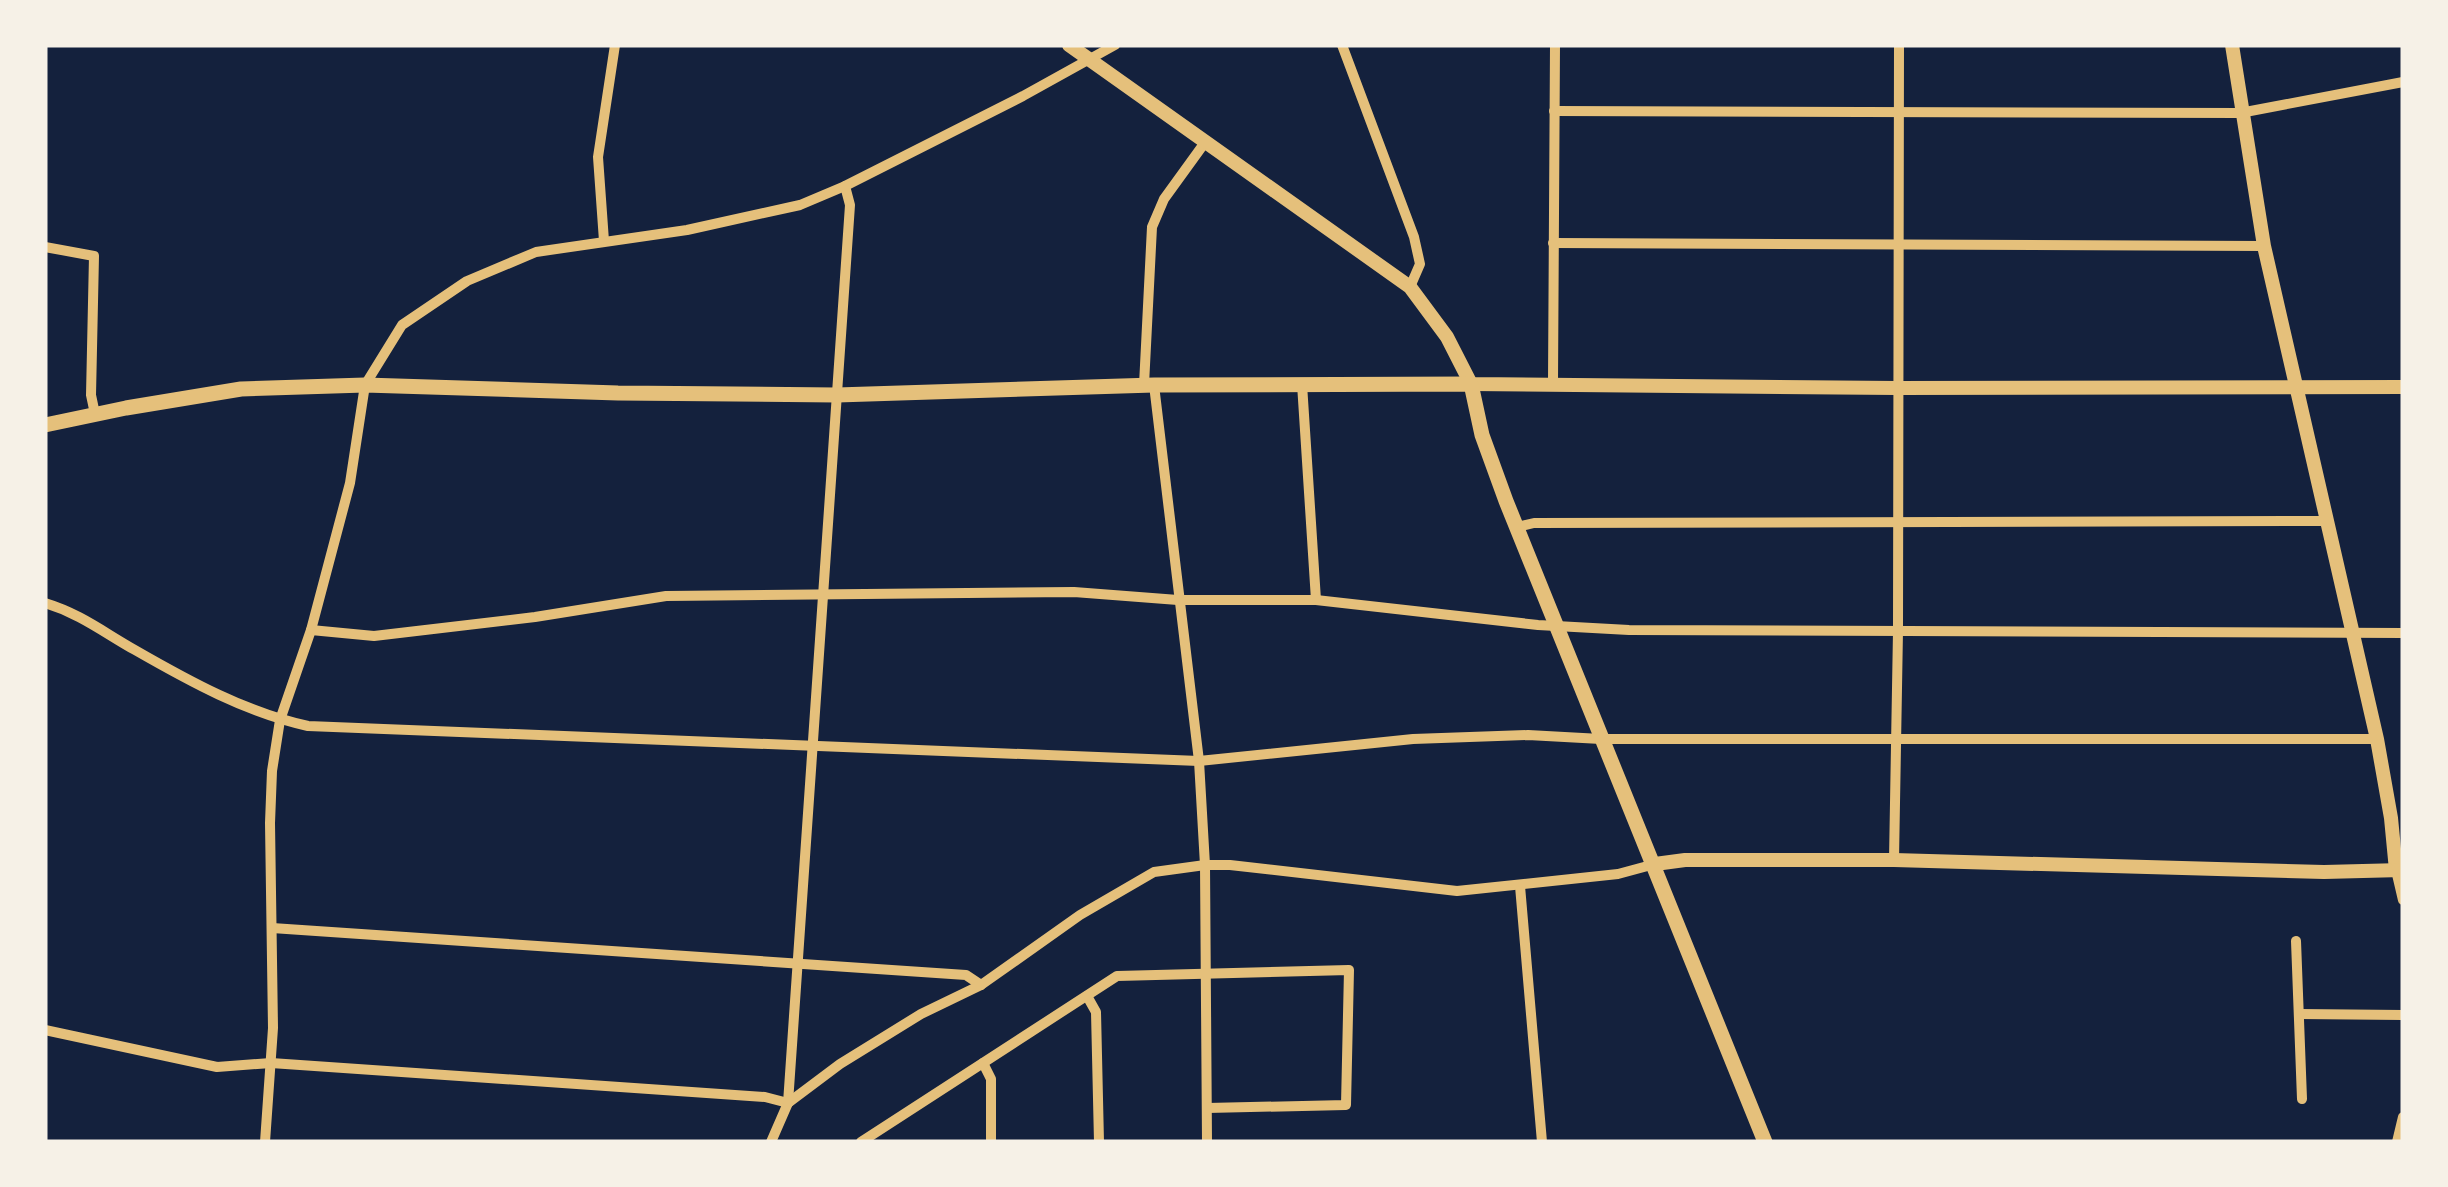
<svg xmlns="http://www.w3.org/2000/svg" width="2448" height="1187" font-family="'Alegreya Sans',sans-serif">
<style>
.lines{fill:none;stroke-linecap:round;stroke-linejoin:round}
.minor{stroke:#e5c07b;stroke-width:10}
.tertiary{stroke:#e5c07b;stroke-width:14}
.secondary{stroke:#e5c07b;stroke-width:15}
</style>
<rect width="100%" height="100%" fill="#14213d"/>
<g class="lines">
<g class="minor">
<polyline points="1342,45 1414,237 1420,264 1410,287"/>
<polyline points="1554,111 2240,113 2403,82"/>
<polyline points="604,241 598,157 615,45"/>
<polyline points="1553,243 2264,246"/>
<polyline points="45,247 94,256 91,395 95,414"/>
<polyline points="1553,382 1555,45"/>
<polyline points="1302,384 1316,600"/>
<polyline points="1144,385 1152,227 1164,199 1206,141"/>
<polyline points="1154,385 1199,761 1205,865 1207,1142"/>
<polyline points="1517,527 1534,523 2326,521"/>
<path d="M45 603C81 614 103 632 135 650 189 681 247 713 308 726L1199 761 1413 739 1528 735 1601 739H2377"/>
<polyline points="311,630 374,636 535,617 666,596 1074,592 1178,600 1316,600 1538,625 1629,630 2403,633"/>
<polyline points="1894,860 1898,631 1899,45"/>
<polyline points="2396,870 2403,900"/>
<polyline points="1520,886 1542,1142"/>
<polyline points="272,928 966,975 981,985"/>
<polyline points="2296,941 2302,1099"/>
<polyline points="1087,996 1096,1012 1099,1142"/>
<polyline points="2299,1014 2403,1015"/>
<polyline points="45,1030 217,1067 271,1063 765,1097 788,1103"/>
<polyline points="983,1063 991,1079 991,1142"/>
<polyline points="788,1103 840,1064 921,1014 981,985 1080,915 1154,872 1205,865 1230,865 1457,891 1618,874 1655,864"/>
<polyline points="265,1142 273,1028 270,823 272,771 280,720 311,630 350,483 365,385 402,325 467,281 536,252 687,230 800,205 845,186 1023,96 1115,45"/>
<polyline points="771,1142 788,1103 850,205 845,186"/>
<polyline points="861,1142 1117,976 1349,970 1346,1105 1207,1108"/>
<polyline points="2397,1142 2403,1117"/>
</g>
<g class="tertiary">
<polyline points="1069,45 1410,287 1447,337 1471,384 1897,388 2403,387"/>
<polyline points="2232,45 2264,246 2377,739 2391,818 2396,870"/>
<polyline points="1655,864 1685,860 1894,860 2324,872 2402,870"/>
</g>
<polyline class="secondary" points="45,425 126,408 241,389 365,385 618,393 837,395 1154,385 1471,384 1482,435 1506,501 1765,1142"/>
</g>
<rect width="2448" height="1187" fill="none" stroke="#f6f1e7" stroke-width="95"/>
</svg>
